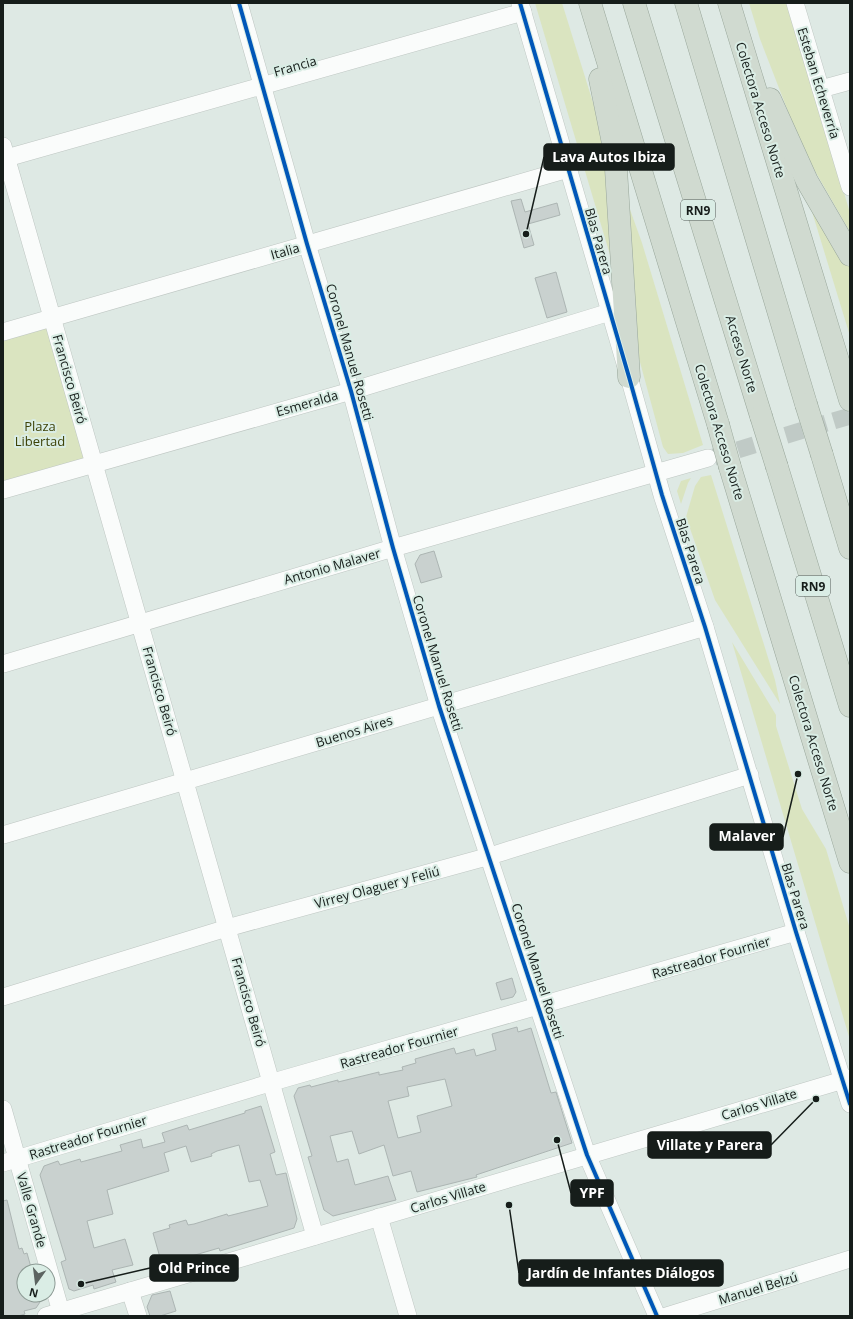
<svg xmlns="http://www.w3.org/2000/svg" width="853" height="1319" font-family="'Open Sans',sans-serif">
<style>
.green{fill:#dae4c0}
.building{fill:#c9d1cf;stroke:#acb5b3;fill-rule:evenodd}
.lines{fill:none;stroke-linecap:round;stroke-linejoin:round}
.minor-tunnel{stroke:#c0cac6;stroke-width:17;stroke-dasharray:17 8;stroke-linecap:butt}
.minor-casing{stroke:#bec6c2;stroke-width:18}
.highway-casing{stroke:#98a69a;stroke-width:23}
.minor{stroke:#fafcfb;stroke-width:17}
.highway{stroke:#d0dad0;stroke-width:22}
.highway-bridge-casing{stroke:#98a69a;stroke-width:23;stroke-linecap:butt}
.highway-bridge{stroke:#d0dad0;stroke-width:22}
.cycleway-casing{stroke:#daede5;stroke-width:6}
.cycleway{stroke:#0057b8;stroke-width:4}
.labels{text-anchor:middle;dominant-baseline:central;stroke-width:4;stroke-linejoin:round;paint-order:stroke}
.shield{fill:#daede5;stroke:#515b57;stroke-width:1}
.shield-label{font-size:12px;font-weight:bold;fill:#161d1a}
.street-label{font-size:13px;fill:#161d1a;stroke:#daede5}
.park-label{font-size:13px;fill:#3d4206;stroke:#daede5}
.leader{fill:none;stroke:#161d1a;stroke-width:1.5}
.callout-dot{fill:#161d1a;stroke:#daede5;stroke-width:1.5}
.callout{fill:#161d1a;stroke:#161d1a;stroke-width:1.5}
.callout-label{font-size:14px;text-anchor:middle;font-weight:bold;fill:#fff}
</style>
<rect width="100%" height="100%" fill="#dee9e4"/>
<g class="green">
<polygon points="535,3 562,3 595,109 604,150 616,275"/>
<polygon points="749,3 788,3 850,213 850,232 803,150 760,39"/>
<polygon points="623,190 642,243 703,445 683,453 668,454 663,447 637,351"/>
<polygon points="806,192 850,265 850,336"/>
<polygon points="48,326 87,459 3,483 3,338"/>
<polygon points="711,475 775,680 780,704 715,600 686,517 695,486 701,477"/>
<polygon points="691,478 688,483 681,504 677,491 681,481"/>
<polygon points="732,642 776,715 776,726 802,809 826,849 850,929 850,1040"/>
</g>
<g class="building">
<polygon points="521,199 525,212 557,203 560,215 528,224 534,245 524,248 511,201"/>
<polygon points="556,272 567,312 547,318 535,278"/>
<polygon points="434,551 442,577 421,583 415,564 420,555"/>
<polygon points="512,978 516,992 513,997 501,1000 496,983"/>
<path d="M517 1027 518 1032 531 1028 551 1093 556 1092 572 1143 476 1175 477 1177 417 1192 411 1171 393 1176 384 1145 359 1154 352 1131 330 1136 337 1162 348 1159 355 1185 388 1176 396 1200 333 1216 324 1210 308 1157 312 1156 294 1096 298 1088 310 1085 311 1087 338 1080V1082L379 1072V1075L403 1070 402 1067 416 1063 415 1059 454 1048 456 1054 474 1049 476 1056 496 1050 492 1034ZM445 1079 452 1106 417 1116 421 1132 398 1138 388 1101 409 1096 407 1087Z"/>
<polygon points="261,1106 275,1152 270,1154 276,1175 286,1173 297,1219 294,1228 220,1251 219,1248 171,1262 170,1258 161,1261 153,1233 170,1228 169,1225 186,1220 188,1225 194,1224 227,1214 228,1216 268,1206 260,1180 249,1182 239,1145 217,1151 211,1154 212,1156 191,1162 186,1146 164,1153 169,1171 107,1190 113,1214 87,1221 94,1248 125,1239 133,1265 112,1270 116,1282 94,1289 93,1285 74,1291 69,1289 61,1262 66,1260 40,1175 44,1166 58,1161 60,1165 80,1159 81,1162 122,1151 120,1145 141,1139 143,1148 165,1142 162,1133 187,1125 189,1130 245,1113 245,1111"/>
<polygon points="7,1200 19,1249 22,1248 24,1254 27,1253 32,1271 24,1271 24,1295 38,1295 40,1302 36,1308 24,1311 25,1314 18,1316 3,1316 3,1201"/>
<polygon points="170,1291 176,1311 160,1316 150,1316 147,1307 152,1295"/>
</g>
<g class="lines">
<polyline class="minor-tunnel" points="714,457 850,416"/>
<g class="minor-casing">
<g id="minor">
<polyline points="239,3 307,244 351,391 393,548 439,706 587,1155 657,1316"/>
<polyline points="520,3 629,377 662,495 705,627 796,932 850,1104"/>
<polyline points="795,3 850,187"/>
<polyline points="821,89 850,81"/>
<polyline points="3,146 315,1236"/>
<polyline points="3,159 523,12"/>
<polyline points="3,332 568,169"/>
<polyline points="3,490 351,391 610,312"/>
<polyline points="3,664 393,548 708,458"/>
<polyline points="3,835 705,627"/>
<polyline points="3,997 227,928 490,856 750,775"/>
<polyline points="3,1109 61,1312"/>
<polyline points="3,1163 273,1082 796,932"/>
<polyline points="379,1217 408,1316"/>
<polyline points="130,1291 138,1316"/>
<polyline points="46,1316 850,1078"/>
<polyline points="666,1316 850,1259"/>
</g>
</g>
<g class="highway-casing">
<g id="highway">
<polyline points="590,3 718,424"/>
<polyline points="634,3 761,416"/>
<polyline points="686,3 806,404"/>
<polyline points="729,3 850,400"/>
<polyline points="600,79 615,153 629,377"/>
<polyline points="770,99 807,181 850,255"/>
<polyline points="822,455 850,548"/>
<polyline points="730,467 850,862"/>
<polyline points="777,467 850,706"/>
</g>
</g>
<use href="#minor" class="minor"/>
<use href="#highway" class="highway"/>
<g class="highway-bridge-casing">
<g id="highway-bridge">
<polyline points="806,404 822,455"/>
<polyline points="761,416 777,467"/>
<polyline points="718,424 730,467"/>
</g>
</g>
<use href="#highway-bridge" class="highway-bridge"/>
<g class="cycleway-casing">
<g id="cycleway">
<polyline points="239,3 307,244 351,391 393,548 439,706 587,1155 657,1316"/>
<polyline points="520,3 629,377 662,495 705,627 796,932 850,1104"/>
</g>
</g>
<use href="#cycleway" class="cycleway"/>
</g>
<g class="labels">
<g class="shield">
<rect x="681" y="200" width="34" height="20" rx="3"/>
<rect x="796" y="576" width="34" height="20" rx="3"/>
</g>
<g class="shield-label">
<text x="698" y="210">RN9</text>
<text x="813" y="586">RN9</text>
</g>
<g class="street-label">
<text transform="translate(295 66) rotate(-16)">Francia</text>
<text transform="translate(819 83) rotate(73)">Esteban Echeverría</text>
<text transform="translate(761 110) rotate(73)">Colectora Acceso Norte</text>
<text transform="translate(599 241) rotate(74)">Blas Parera</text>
<text transform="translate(285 251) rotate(-16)">Italia</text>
<text transform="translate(350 352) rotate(74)">Coronel Manuel Rosetti</text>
<text transform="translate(742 354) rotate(73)">Acceso Norte</text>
<text transform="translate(70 379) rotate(74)">Francisco Beiró</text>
<text transform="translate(307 403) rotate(-16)">Esmeralda</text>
<text transform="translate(720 432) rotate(73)">Colectora Acceso Norte</text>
<text transform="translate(691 551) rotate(72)">Blas Parera</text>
<text transform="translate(332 566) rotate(-16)">Antonio Malaver</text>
<text transform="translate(438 663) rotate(73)">Coronel Manuel Rosetti</text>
<text transform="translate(160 691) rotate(74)">Francisco Beiró</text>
<text transform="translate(354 731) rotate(-17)">Buenos Aires</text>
<text transform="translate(814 743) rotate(73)">Colectora Acceso Norte</text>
<text transform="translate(377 887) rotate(-15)">Virrey Olaguer y Feliú</text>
<text transform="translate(796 896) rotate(73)">Blas Parera</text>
<text transform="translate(711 957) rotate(-16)">Rastreador Fournier</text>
<text transform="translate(538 971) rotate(72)">Coronel Manuel Rosetti</text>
<text transform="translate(249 1002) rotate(74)">Francisco Beiró</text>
<text transform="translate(399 1047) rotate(-16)">Rastreador Fournier</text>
<text transform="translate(759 1104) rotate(-17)">Carlos Villate</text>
<text transform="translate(88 1137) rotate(-17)">Rastreador Fournier</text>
<text transform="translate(448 1197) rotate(-17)">Carlos Villate</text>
<text transform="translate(32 1210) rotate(74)">Valle Grande</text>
<text transform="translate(758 1288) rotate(-17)">Manuel Belzú</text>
</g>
<g class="park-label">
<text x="40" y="426">Plaza<tspan x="40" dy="15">Libertad</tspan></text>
</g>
</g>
<path class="leader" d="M526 234L544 157M798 774L783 837M816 1099L771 1145M557 1140L571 1193M81 1284L150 1268M509 1205L519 1273"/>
<g class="callout-dot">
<circle cx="526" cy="234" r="4"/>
<circle cx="798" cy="774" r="4"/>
<circle cx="816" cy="1099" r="4"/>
<circle cx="557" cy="1140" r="4"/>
<circle cx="81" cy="1284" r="4"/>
<circle cx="509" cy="1205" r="4"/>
</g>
<g class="callout">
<rect x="544" y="144" width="130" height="26" rx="4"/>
<rect x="710" y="824" width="73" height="26" rx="4"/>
<rect x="648" y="1132" width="123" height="26" rx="4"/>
<rect x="571" y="1180" width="42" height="26" rx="4"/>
<rect x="150" y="1255" width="88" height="26" rx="4"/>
<rect x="519" y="1260" width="204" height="26" rx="4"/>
</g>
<g class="callout-label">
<text x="609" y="162">Lava Autos Ibiza</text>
<text x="747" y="841">Malaver</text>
<text x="710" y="1150">Villate y Parera</text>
<text x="592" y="1198">YPF</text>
<text x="194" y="1273">Old Prince</text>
<text x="621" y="1278">Jardín de Infantes Diálogos</text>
</g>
<rect width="853" height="1319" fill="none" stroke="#161d1a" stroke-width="8"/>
<g transform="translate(36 1283) rotate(194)"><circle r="19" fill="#daede5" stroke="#8c9a94"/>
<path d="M0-3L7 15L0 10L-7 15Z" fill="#5c6461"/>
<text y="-6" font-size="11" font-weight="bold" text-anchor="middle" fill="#161d1a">N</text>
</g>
</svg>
